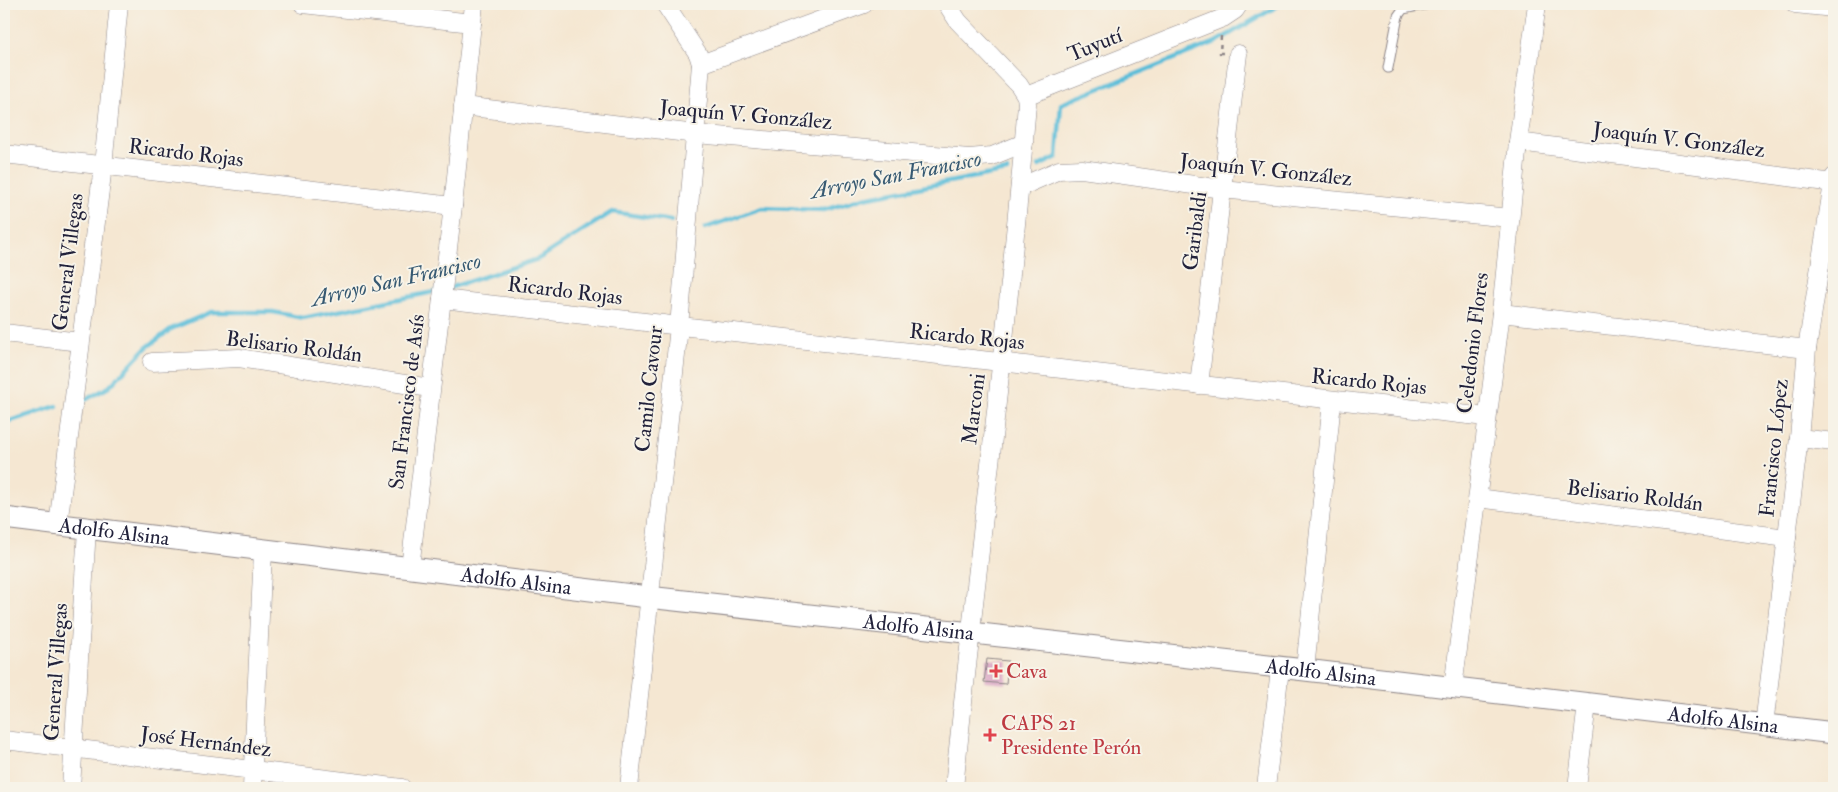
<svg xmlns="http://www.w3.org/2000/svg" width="1838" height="792" font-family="'IM FELL Double Pica',serif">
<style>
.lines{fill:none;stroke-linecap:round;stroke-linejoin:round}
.stream{stroke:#5bbed9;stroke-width:4.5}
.building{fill:#d599bf}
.service-casing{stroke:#8c8486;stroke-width:11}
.minor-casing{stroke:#8c8486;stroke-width:19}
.tertiary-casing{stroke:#8c8486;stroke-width:23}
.path{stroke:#8c8486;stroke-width:2.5;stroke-dasharray:4 4;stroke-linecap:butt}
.service{stroke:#fff;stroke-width:9}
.minor{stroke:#fff;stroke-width:18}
.tertiary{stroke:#fff;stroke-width:21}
.health-dot{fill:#e0444e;stroke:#f7f3e8;stroke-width:2}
.labels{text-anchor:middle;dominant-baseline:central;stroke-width:4;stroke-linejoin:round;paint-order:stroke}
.street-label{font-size:21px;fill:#22223b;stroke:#f7f3e8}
.health-label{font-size:21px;fill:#be3a42;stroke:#f7f3e8;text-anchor:start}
.water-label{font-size:22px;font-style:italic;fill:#365972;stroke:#f7f3e8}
</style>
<rect width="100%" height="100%" fill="#f7f3e8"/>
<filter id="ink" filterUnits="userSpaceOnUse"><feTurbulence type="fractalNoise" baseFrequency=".02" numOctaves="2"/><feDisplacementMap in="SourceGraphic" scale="10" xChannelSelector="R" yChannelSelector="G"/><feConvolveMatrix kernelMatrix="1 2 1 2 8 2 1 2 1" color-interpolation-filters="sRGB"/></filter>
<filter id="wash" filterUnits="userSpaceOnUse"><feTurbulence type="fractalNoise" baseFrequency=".0096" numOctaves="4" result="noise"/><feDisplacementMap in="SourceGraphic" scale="20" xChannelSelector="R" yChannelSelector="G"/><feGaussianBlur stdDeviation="1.12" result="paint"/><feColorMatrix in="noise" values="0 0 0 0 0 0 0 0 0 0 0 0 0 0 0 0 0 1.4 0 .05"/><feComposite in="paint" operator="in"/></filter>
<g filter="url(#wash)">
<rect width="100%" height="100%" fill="#f5e7d2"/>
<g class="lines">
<g class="stream">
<polyline points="1039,166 1057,157 1061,104 1216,42 1281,4"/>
<polyline points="705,228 762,208 824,210 864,198 1007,171"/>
<polyline points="446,289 538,259 612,212 671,221"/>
<polyline points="81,402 109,387 146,348 171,329 211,312 273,312 303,318 439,291"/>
<polyline points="4,423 57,406"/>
</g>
</g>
<g id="blocks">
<polygon class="building" points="987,659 1008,661 1006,684 984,682"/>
</g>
</g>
<g filter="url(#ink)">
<use href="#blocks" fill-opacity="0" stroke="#8c8486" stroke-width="1"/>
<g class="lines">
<g class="service-casing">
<polyline id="service" points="1388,68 1398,16 1403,9 1429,4"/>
</g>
<g class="minor-casing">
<g id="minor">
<polyline points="303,4 472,23"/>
<path d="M947 4 958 21 1019 85 1026 96 1027 104C1008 333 977 560 954 788"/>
<polyline points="1795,4 1834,8"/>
<polyline points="701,64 864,4"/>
<polyline points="1026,96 1223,18 1235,10 1239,4"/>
<polyline points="463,106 696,134 969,158 992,156 1024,143"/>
<polyline points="1518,142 1834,183"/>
<polyline points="4,154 453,206"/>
<polyline points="1020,187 1059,170 1082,169 1222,189 1510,218"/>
<polyline points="442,299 1486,417"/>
<polyline points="1501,313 1807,349"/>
<polyline points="4,333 80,342"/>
<polyline points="152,362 239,358 430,388"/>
<polyline points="1199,385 1238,54"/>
<polyline points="1799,438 1834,442"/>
<polyline points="1478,498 1787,538"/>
<polyline points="58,525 103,166 119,4"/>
<polyline points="410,568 453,206 474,4"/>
<polyline points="1305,670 1332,401"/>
<polyline points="1453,688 1501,313 1518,142 1537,4"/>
<polyline points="1764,725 1799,438 1807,349 1834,177"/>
<polyline points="4,740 402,788"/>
<polyline points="71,788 87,529"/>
<polyline points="252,788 263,551"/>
<polyline points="629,788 679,327 701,64 698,54 665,4"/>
<polyline points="1266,788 1280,669"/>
<polyline points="1577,788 1587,704"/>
</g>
</g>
<g class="tertiary-casing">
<g id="tertiary">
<path id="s1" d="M4 518 648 597 1305 670 1834 733"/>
</g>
</g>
<polyline class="path" points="1221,36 1220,53 1224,53"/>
<use href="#service" class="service"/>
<use href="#minor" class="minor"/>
<use href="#tertiary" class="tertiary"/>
</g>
</g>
<g class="health-dot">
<path d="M993.5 663.5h5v5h5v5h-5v5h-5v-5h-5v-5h5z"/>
<path d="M987.5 727.5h5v5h5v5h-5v5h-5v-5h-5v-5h5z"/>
</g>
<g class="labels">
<g class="street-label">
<text transform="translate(1095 45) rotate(-22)">Tuyutí</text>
<text transform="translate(746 115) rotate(5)">Joaquín V. González</text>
<text transform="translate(1679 140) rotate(7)">Joaquín V. González</text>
<text transform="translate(186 153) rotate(7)">Ricardo Rojas</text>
<text transform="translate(1266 170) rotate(6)">Joaquín V. González</text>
<text transform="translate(1195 231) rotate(-83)">Garibaldi</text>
<text transform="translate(68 262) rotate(-83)">General Villegas</text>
<text transform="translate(565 291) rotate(7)">Ricardo Rojas</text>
<text transform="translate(967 337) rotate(6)">Ricardo Rojas</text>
<text transform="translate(1473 343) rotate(-83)">Celedonio Flores</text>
<text transform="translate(294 347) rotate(7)">Belisario Roldán</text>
<text transform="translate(1369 382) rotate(6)">Ricardo Rojas</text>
<text transform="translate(649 389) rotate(-84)">Camilo Cavour</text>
<text transform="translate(407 402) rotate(-83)">San Francisco de Asís</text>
<text transform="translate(974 409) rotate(-83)">Marconi</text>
<text transform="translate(1774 448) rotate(-84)">Francisco López</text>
<text transform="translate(1635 496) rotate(7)">Belisario Roldán</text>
<text stroke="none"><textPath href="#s1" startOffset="111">Adolfo Alsina</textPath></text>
<text stroke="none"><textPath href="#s1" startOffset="516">Adolfo Alsina</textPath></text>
<text stroke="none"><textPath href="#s1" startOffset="921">Adolfo Alsina</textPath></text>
<text transform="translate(56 672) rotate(-86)">General Villegas</text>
<text stroke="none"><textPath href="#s1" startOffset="1326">Adolfo Alsina</textPath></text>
<text stroke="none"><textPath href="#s1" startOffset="1731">Adolfo Alsina</textPath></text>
<text transform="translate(206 742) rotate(7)">José Hernández</text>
</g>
<g class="health-label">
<text x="1006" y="671">Cava</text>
<text x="1001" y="723">CAPS 21<tspan x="1001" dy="24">Presidente Perón</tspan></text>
</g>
<g class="water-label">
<text transform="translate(896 175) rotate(-11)">Arroyo San Francisco</text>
<text transform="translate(396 280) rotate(-13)">Arroyo San Francisco</text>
</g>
</g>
<rect width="1838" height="792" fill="none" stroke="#f7f3e8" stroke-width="20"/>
</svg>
